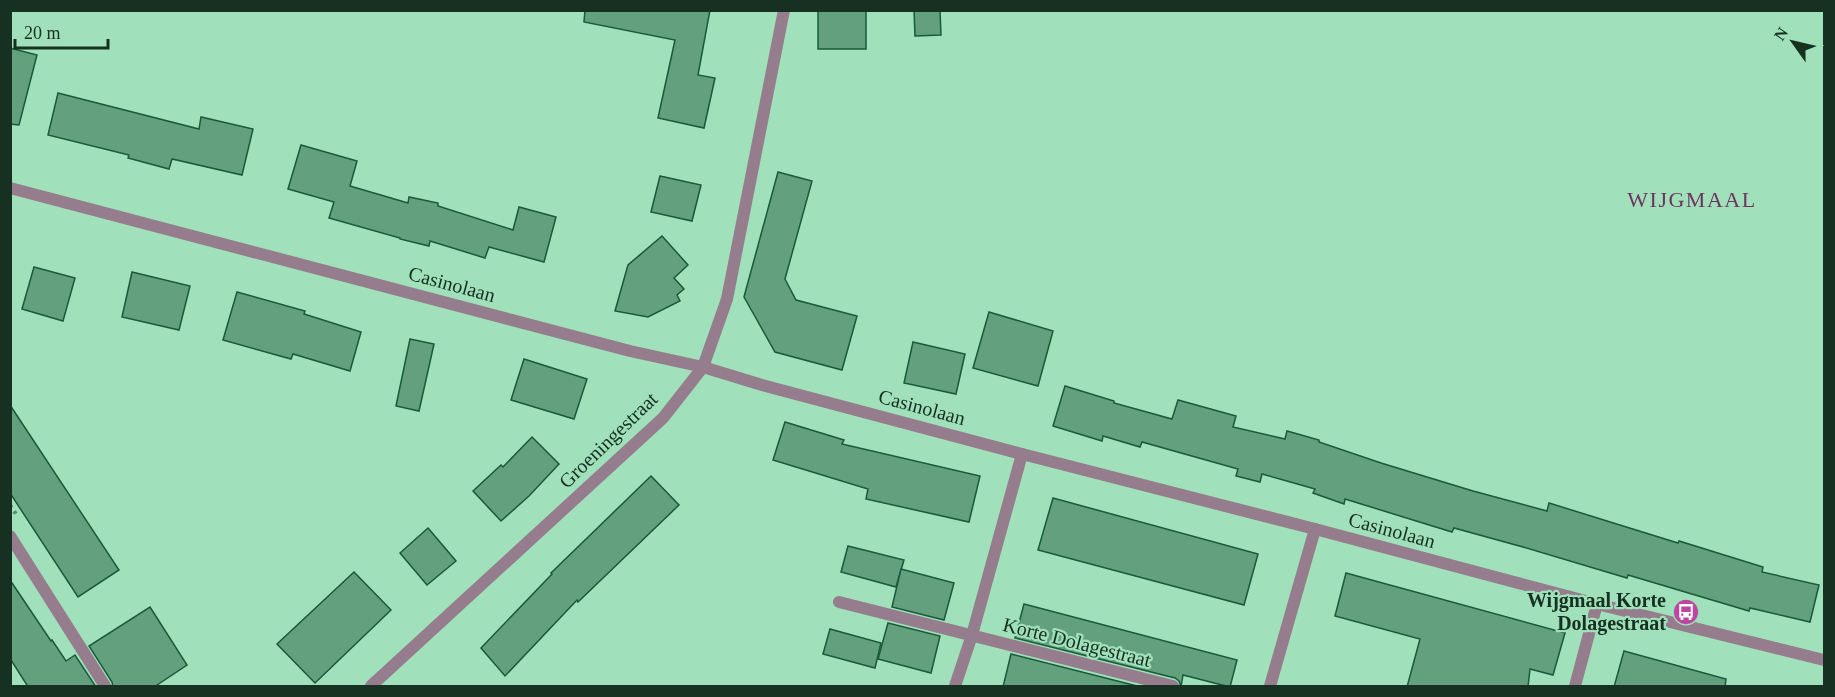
<svg xmlns="http://www.w3.org/2000/svg" width="1835" height="697" font-family="'Times New Roman',serif">
<style>
.building{fill:#63a17e;stroke:#185a3a;stroke-width:1.5}
.lines{fill:none;stroke-linecap:round;stroke-linejoin:round}
.path{stroke:#5e8c71;stroke-width:4;stroke-dasharray:3 4.5;stroke-linecap:butt}
.minor{stroke:#957d8d;stroke-width:12}
.tertiary{stroke:#957d8d;stroke-width:12}
.labels{text-anchor:middle;dominant-baseline:central;stroke-width:4.5;stroke-linejoin:round;paint-order:stroke}
.street-label{font-size:20px;fill:#163021;stroke:#a0e0ba}
.poi-label{font-size:20px;font-weight:bold;fill:#163021;stroke:#a0e0ba;text-anchor:end}
.quarter-label{font-size:22px;letter-spacing:1.5px;fill:#6e345f;stroke:#a0e0ba}
</style>
<rect width="100%" height="100%" fill="#a0e0ba"/>
<g class="building">
<polygon points="585,10 710,10 698,75 715,78 704,128 658,118 675,40 584,22"/>
<rect x="818" y="10" width="48" height="39"/>
<polygon points="914,10 940,10 941,35 915,36"/>
<polygon points="10,48 37,55 19,125 10,124"/>
<polygon points="58,93 199,129 201,117 253,129 242,175 172,159 169,169 128,158 129,155 48,135"/>
<polygon points="301,145 357,161 350,186 408,203 409,197 438,203 438,206 513,230 519,207 556,217 544,262 489,247 485,258 430,241 429,246 400,239 400,238 329,218 334,202 288,189"/>
<polygon points="778,172 812,181 785,279 796,300 857,316 842,370 775,352 744,297"/>
<polygon points="660,176 701,185 692,221 651,212"/>
<polygon points="662,236 688,265 674,278 684,289 677,295 680,301 648,317 615,311 628,265"/>
<polygon points="34,267 75,278 63,321 22,309"/>
<polygon points="132,272 190,286 179,330 122,317"/>
<polygon points="237,292 305,311 304,314 361,332 350,371 293,354 291,359 223,340"/>
<polygon points="989,312 1053,331 1038,386 973,368"/>
<polygon points="410,339 434,344 419,411 396,406"/>
<polygon points="913,342 965,354 956,394 904,383"/>
<polygon points="524,359 587,379 574,419 511,400"/>
<polygon points="1065,386 1114,401 1114,403 1172,419 1178,400 1236,416 1233,427 1285,439 1287,431 1319,440 1319,442 1381,463 1473,491 1547,511 1549,503 1678,543 1679,541 1763,567 1762,572 1819,585 1810,622 1750,608 1749,611 1628,575 1627,578 1523,547 1454,528 1452,532 1345,499 1344,504 1313,493 1315,489 1262,474 1260,482 1236,476 1238,469 1142,442 1140,447 1103,436 1102,441 1053,426"/>
<polygon points="10,405 119,570 78,597 10,493"/>
<polygon points="785,422 844,440 842,444 980,476 969,522 866,499 868,489 773,460"/>
<polygon points="532,437 559,464 529,496 501,521 473,491 501,465 503,467"/>
<polygon points="651,476 679,505 578,602 577,600 505,676 481,648 552,574 551,573"/>
<polygon points="1053,498 1258,554 1244,605 1038,550"/>
<polygon points="428,528 456,561 427,585 400,553"/>
<polygon points="848,546 904,560 896,587 841,572"/>
<polygon points="901,569 954,583 944,620 892,607"/>
<polygon points="354,572 391,610 315,683 277,644"/>
<polygon points="1346,573 1565,633 1553,675 1530,669 1528,687 1407,687 1420,639 1335,616"/>
<polygon points="10,580 51,641 52,640 66,661 75,655 96,687 26,687 27,685 11,660"/>
<polygon points="1024,604 1237,660 1230,687 1183,675 1181,687 1179,681 1175,678 1015,638"/>
<polygon points="150,607 187,665 154,687 113,687 112,682 89,646"/>
<polygon points="888,623 940,636 931,673 878,659"/>
<polygon points="830,629 881,643 875,668 823,654"/>
<polygon points="1624,651 1726,679 1725,687 1614,687"/>
<polygon points="1011,654 1141,687 1003,687"/>
</g>
<g class="lines">
<polyline class="path" points="10,505 16,514"/>
<g class="minor">
<polyline points="10,188 630,351 703,367 762,385 1022,454 1315,529 1597,604 1824,660"/>
<polyline points="839,602 1173,686"/>
<polyline points="371,686 663,418 703,367 727,299 784,10"/>
<polyline points="955,686 972,635 1022,454"/>
<polyline points="1270,686 1315,529"/>
<polyline points="1575,686 1597,604"/>
</g>
<polyline class="tertiary" points="10,536 105,686"/>
</g>
<defs>
<g id="bus-disc" transform="scale(1.35)"><circle r="9.5" fill="#bb47a0" stroke="#a0e0ba"/><path d="M-5-6H5V4H4V6H2V4H-2V6H-4V4H-5ZM-3.5-4V0h7V-4ZM-3.5 1.2v1.5H-2V1.2ZM2 1.2v1.5H3.5V1.2Z" fill="#fff"/></g>
</defs>
<g fill-rule="evenodd">
<use href="#bus-disc" x="1686" y="612"/>
</g>
<g class="labels">
<g class="street-label">
<text transform="translate(452 284) rotate(15)">Casinolaan</text>
<text transform="translate(922 407) rotate(15)">Casinolaan</text>
<text transform="translate(608 440) rotate(-44)">Groeningestraat</text>
<text transform="translate(1392 530) rotate(15)">Casinolaan</text>
<text transform="translate(1077 642) rotate(14)">Korte Dolagestraat</text>
</g>
<g class="poi-label">
<text x="1666" y="600">Wijgmaal Korte<tspan x="1666" dy="23">Dolagestraat</tspan></text>
</g>
<g class="quarter-label">
<text x="1692" y="199">WIJGMAAL</text>
</g>
</g>
<rect width="1835" height="697" fill="none" stroke="#163021" stroke-width="24"/>
<g transform="translate(1793 42) rotate(304)" stroke="#a0e0ba" stroke-width="4.5" paint-order="stroke">
<path d="M0-4.5L10 22L0 15L-10 22Z" fill="#163021"/>
<text y="-9" font-size="16" font-weight="bold" text-anchor="middle" fill="#163021">N</text>
</g>
<path d="M15 39v9h93v-9" fill="none" stroke="#163021" stroke-width="3"/>
<text x="24" y="39" font-size="18" fill="#163021" stroke="#a0e0ba" stroke-width="4.5" paint-order="stroke">20 m</text>
</svg>
